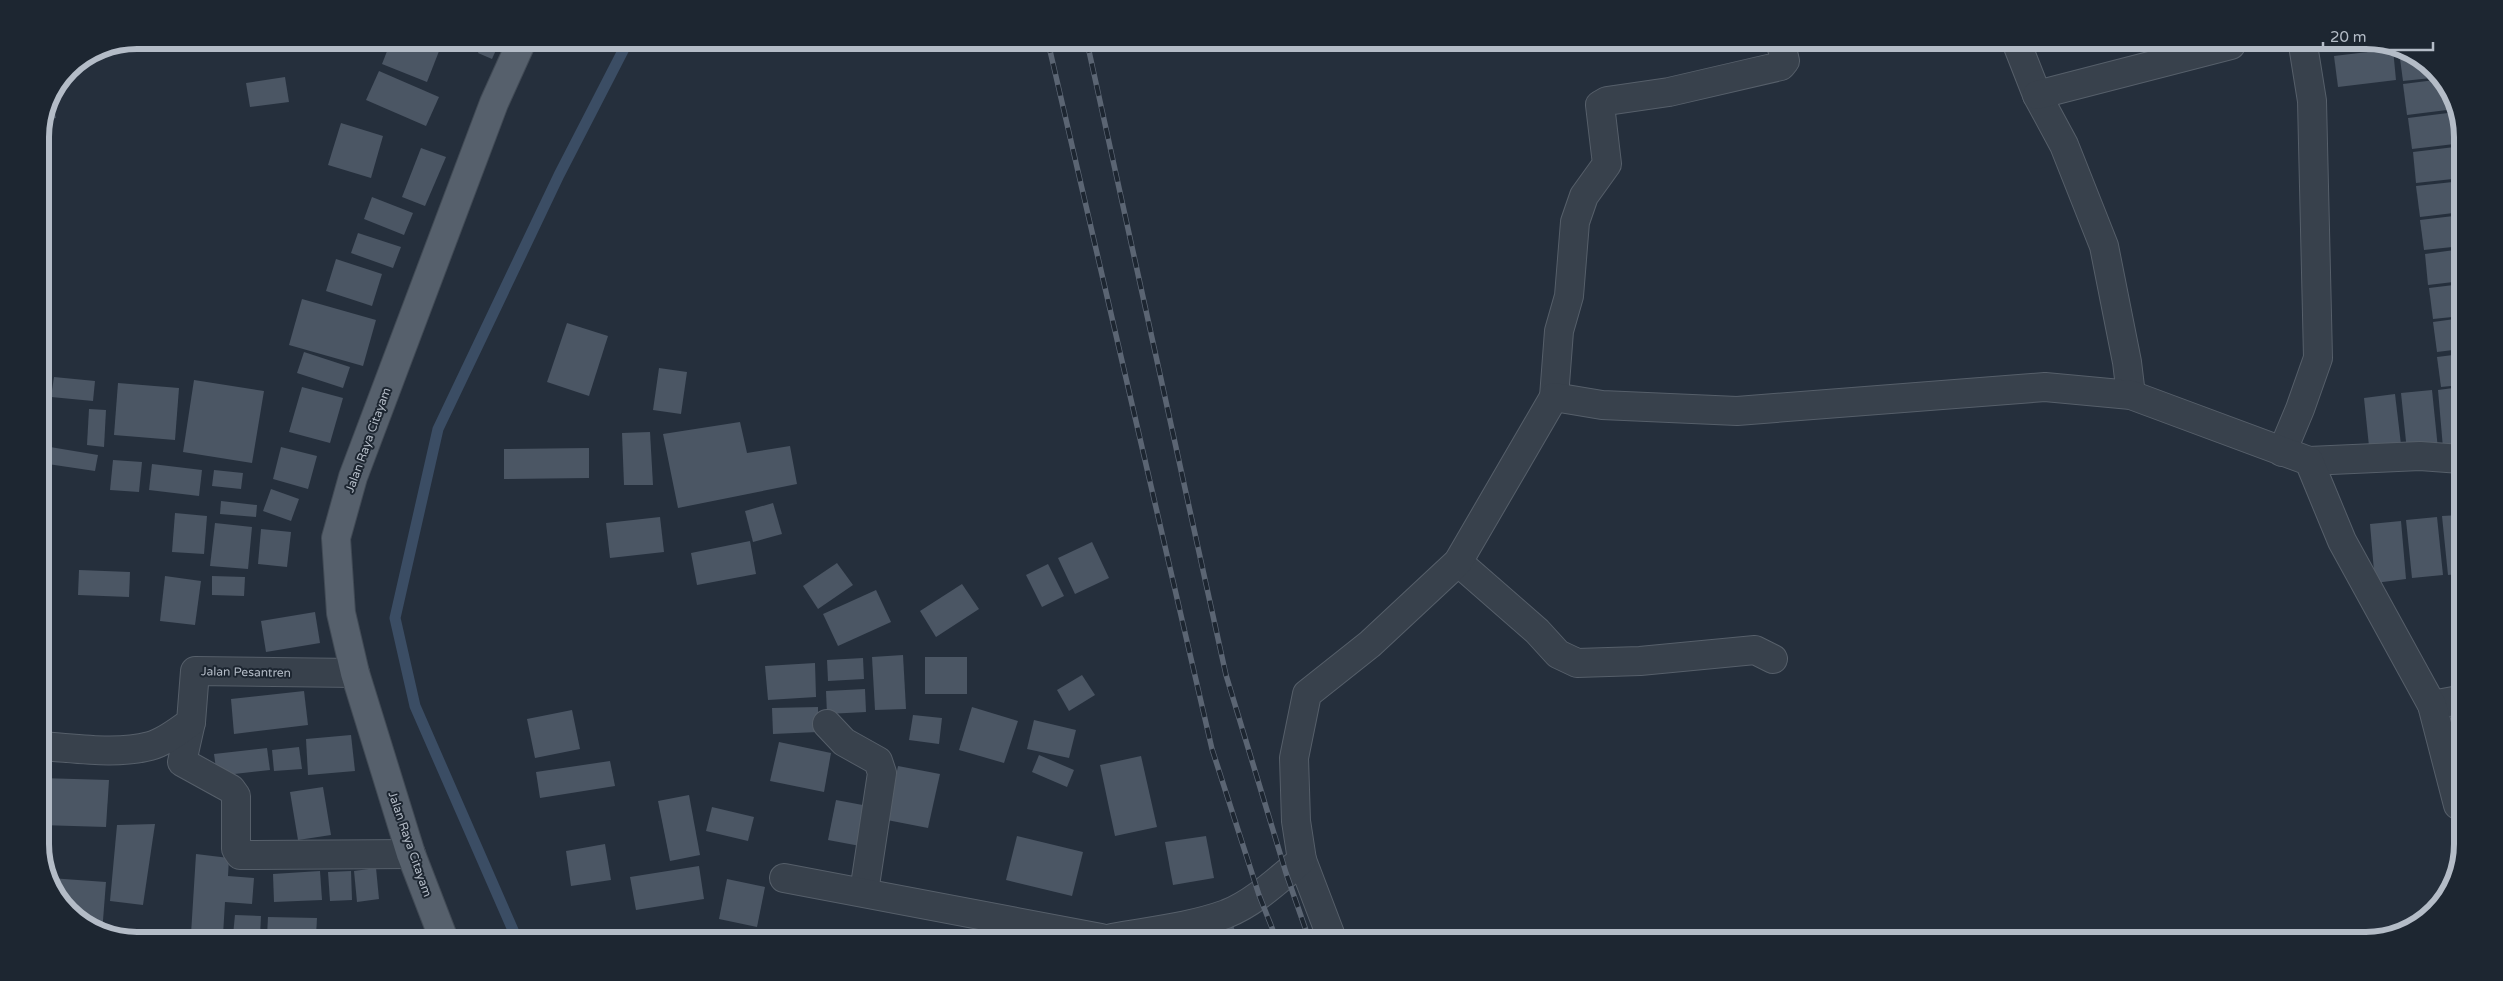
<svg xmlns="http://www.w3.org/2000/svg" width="2503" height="981" font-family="'Varela Round',sans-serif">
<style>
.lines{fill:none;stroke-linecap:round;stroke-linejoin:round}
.stream{stroke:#3b4d64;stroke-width:11}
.building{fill:#4b5664}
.street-casing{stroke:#565f6a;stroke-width:30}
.primary-casing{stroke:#414a55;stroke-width:30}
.street{stroke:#38414c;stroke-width:28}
.primary{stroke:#56606c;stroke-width:28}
.rail-casing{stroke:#5b6573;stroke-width:5.5}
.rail{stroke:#1d2631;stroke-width:4;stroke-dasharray:11;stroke-linecap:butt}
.labels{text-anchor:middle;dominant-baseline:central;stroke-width:4;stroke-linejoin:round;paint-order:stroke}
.street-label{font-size:12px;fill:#b4bcc7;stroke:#1d2631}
.rim{fill:none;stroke:#b4bcc7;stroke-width:6}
</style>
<rect width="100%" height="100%" fill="#252f3c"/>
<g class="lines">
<polyline class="stream" points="516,937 415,706 395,618 438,429 559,175 628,41"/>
</g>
<g class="building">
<polygon points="391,41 427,41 441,46 427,82 382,64"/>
<polygon points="483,41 500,41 492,59 478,53"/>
<polygon points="2332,45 2367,45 2367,46 2333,51"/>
<polygon points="2393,49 2396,80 2338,87 2334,56"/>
<polygon points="2404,50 2441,77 2403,81 2399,51"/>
<polygon points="379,71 439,97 426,126 366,100"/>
<polygon points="285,77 289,102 250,107 246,83"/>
<polygon points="2443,79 2455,109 2407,115 2403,84"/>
<polygon points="51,95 56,118 43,121 48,100"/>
<polygon points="2456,112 2463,130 2463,143 2412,149 2408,118"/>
<polygon points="341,123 383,136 371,178 328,165"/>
<polygon points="2463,146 2462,178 2416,183 2413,152"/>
<polygon points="421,148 446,157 425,206 402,197"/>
<polygon points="2462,181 2462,212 2420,217 2416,186"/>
<polygon points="372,197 413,213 404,235 364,219"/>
<polygon points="2462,215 2462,246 2424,250 2420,220"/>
<polygon points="358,233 401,247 393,268 351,253"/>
<polygon points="2462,249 2462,281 2428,285 2425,254"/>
<polygon points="336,259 382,274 372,306 326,291"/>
<polygon points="2462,284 2462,316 2433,319 2429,288"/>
<polygon points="302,299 376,320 363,366 289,345"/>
<polygon points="2462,318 2461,349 2437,352 2433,322"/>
<polygon points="567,323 608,336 589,396 547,382"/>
<polygon points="304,352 350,367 343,388 297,373"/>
<polygon points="2461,354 2461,385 2441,387 2437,357"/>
<polygon points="659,368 687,372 681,414 653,410"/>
<polygon points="54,377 95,381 93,401 51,397"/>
<polygon points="194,380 264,391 252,463 183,452"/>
<polygon points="118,383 179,388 175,440 114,435"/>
<polygon points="302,387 343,398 330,443 289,432"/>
<polygon points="2461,387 2461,446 2443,448 2438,390"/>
<polygon points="2432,390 2438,449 2407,451 2401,393"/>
<polygon points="2395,394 2402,453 2370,456 2364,398"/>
<polygon points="89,409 106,410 104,447 87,445"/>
<polygon points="740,422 747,453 790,446 797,484 678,508 663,434"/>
<polygon points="650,432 653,485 624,485 622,433"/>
<polygon points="44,446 98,455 95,471 41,463"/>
<polygon points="281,447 317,456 308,489 273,479"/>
<polygon points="589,448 589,478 504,479 504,449"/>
<polygon points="113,460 142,462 139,492 110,490"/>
<polygon points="152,464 202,470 199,496 149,490"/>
<polygon points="214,470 243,473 241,489 212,486"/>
<polygon points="271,489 299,499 291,521 263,511"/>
<polygon points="221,501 257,505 256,517 220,514"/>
<polygon points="773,503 782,534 753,542 745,511"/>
<polygon points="175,513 207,516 204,554 172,552"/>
<polygon points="2460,515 2460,574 2448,575 2442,516"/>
<polygon points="660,517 664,552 610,558 606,523"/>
<polygon points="2437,517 2443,575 2412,578 2406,520"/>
<polygon points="2401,521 2406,579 2375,583 2370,524"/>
<polygon points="215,523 252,527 248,569 210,566"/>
<polygon points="261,529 291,532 287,567 258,564"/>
<polygon points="750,541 756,574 697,585 691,553"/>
<polygon points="1092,542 1109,578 1075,594 1058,558"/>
<polygon points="837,563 853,585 818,609 803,586"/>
<polygon points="1048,564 1064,596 1042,607 1026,575"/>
<polygon points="79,570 130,572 129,597 78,595"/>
<polygon points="165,576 201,581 195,625 160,621"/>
<polygon points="212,576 245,577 244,596 212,595"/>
<polygon points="962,584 979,609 936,637 920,611"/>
<polygon points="876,590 891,622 838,646 823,614"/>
<polygon points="40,606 51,607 49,682 40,681"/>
<polygon points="315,612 320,643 266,652 261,621"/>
<polygon points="903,655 906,709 875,710 872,657"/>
<rect x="925" y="657" width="42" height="37"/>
<polygon points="863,658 864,679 828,681 827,660"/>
<polygon points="815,663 816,697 768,700 765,666"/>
<polygon points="1082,675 1095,695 1069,711 1057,690"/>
<polygon points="865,689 866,712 827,714 826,691"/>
<polygon points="304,691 308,725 234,734 231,699"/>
<polygon points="818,707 818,732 773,734 772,708"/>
<polygon points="972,707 1018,721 1004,763 959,750"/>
<polygon points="572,710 580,749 535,758 527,719"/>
<polygon points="913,715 942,718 939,744 909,740"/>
<polygon points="1034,720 1076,730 1069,758 1027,749"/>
<polygon points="351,735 355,771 308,775 306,739"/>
<polygon points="779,742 831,753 824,792 770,781"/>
<polygon points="299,747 302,769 274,771 272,750"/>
<polygon points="267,748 270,770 217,776 214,754"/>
<polygon points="1039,755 1074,770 1067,787 1032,772"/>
<polygon points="1141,756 1157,827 1115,836 1100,765"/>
<polygon points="610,761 615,786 540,798 536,772"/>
<polygon points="898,766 940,774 928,828 887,820"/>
<polygon points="40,778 109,780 106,827 40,825"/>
<polygon points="323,787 331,835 298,840 290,792"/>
<polygon points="689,795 700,855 670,861 658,801"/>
<polygon points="836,800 868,806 860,846 828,840"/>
<polygon points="712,807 754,817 748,841 706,831"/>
<polygon points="155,824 143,905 110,901 117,825"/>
<polygon points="1017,836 1083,852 1072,896 1006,880"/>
<polygon points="1206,836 1214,878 1173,885 1165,842"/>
<polygon points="605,844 611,880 571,886 566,851"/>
<polygon points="196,854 229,858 228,876 254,878 252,904 225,902 223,935 191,934"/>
<polygon points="699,866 704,899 636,910 630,877"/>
<polygon points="376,868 379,899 357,902 354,871"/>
<polygon points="320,871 322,900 274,902 273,874"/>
<polygon points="351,871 352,900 330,901 328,872"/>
<polygon points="50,878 106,882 102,933 60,903"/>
<polygon points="727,879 765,887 757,927 719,919"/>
<polygon points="235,915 261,916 260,936 233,935"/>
<polygon points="268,917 317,918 316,936 267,936"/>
<polygon points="1231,918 1237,938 1197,938 1194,927"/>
<polygon points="624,931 672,936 672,937 624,937"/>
</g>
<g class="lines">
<g class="street-casing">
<g id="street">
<polyline points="2017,44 2037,95 2064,145 2104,246 2127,362 2131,395"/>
<polyline points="2037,95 2231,45"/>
<polyline points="1554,397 1559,331 1569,296 1575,222 1584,196 1607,164 1600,105 1607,101 1669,92 1781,66 1785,61 1781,44"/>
<polyline points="2282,452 2300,409 2318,358 2312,101 2303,45"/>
<polyline points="2309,461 2420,456 2461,459"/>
<polyline points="1458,562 1537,631 1558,654 1577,663 1640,661 1755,650 1773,659"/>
<polyline points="2432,705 2459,700"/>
<polyline points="191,722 182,762 231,789 236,796 236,849 240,855 411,854"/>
<polyline points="827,724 844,742 878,761 882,773 864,892"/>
<path d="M40 746C75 748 116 755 150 746 165 742 178 731 191 722L195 671 355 673"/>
<polyline points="1302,860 1332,939"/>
<polyline points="784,878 1101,938"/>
<path d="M1112 938C1150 931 1190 927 1226 914 1254 903 1279 879 1302 860L1296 821 1294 758 1307 694 1370 644 1458 562 1554 397 1602 405 1737 411 2045 387 2131 395 2309 461 2342 541 2432 705 2458 805"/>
</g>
</g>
<g class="primary-casing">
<polyline id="primary" points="443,937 411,854 355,673 341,613 336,538 353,477 494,103 522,41"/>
</g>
<use href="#street" class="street"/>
<use href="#primary" class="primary"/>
<g class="rail-casing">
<g id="rail">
<polyline points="1048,42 1212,749 1259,895 1276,938"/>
<polyline points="1087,42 1226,675 1286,873 1309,939"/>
</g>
</g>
<use href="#rail" class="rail"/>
</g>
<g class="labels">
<g class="street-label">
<text transform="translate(368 440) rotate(-70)">Jalan Raya Citayam</text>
<text transform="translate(246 672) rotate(1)">Jalan Pesantren</text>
<text transform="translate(410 844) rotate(71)">Jalan Raya Citayam</text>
</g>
</g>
<path d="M0 0H2503V981H0ZM137 49H2366A88 88 0 0 1 2454 137V844A88 88 0 0 1 2366 932H137A88 88 0 0 1 49 844V137A88 88 0 0 1 137 49Z" fill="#1d2631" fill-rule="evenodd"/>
<path class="rim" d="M137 49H2366A88 88 0 0 1 2454 137V844A88 88 0 0 1 2366 932H137A88 88 0 0 1 49 844V137A88 88 0 0 1 137 49Z"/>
<path d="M2323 42v8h110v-8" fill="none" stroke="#b4bcc7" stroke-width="2.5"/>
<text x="2330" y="42" font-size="15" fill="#b4bcc7" stroke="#1d2631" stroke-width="4" paint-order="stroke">20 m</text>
</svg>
